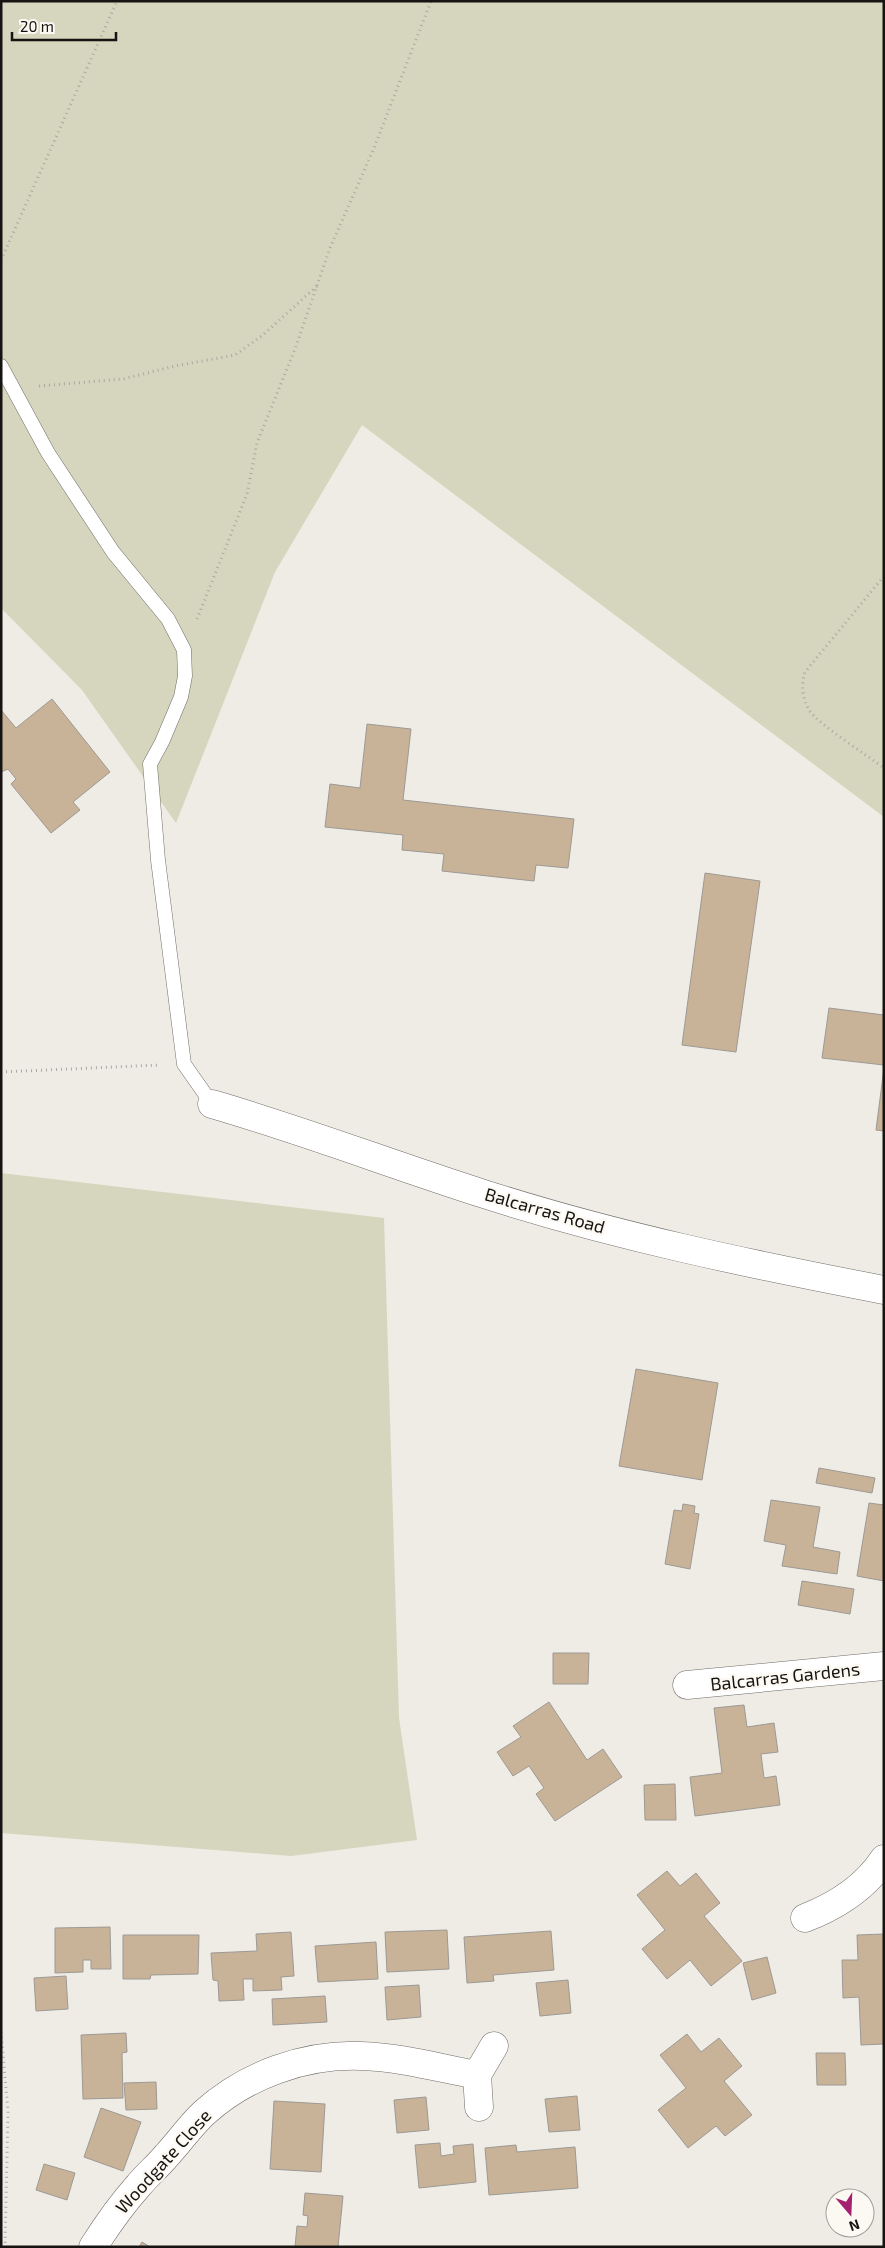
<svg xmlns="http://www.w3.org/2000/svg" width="885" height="2248" font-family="'Exo 2',sans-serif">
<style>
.green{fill:#d5d6bd}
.building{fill:#c8b398;stroke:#9d9994}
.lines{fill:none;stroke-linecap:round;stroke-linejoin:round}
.lane-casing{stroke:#716d69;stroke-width:15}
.street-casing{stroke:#716d69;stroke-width:29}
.path{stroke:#aba8a3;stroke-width:3;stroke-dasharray:1 4;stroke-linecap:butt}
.lane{stroke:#fff;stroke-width:14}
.street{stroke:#fff;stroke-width:28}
.labels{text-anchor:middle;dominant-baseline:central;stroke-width:4.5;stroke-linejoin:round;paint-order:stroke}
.street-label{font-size:18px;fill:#161412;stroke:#fcf8f2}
</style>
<rect width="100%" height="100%" fill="#efebe5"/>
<g class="green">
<polygon points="1,1 884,1 884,817 362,425 275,572 176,823 82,690 1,608"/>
<polygon points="1,1173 384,1218 399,1718 417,1840 291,1856 1,1833"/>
</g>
<g class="building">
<polygon points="52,699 110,772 73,802 80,810 51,833 11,784 16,779 8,769 1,772 1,710 16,728"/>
<polygon points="367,724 411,729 403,800 574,819 568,868 536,865 534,881 442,871 444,854 402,850 403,835 325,827 330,784 360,788"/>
<polygon points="705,873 760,881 736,1052 682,1045"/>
<polygon points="829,1008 884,1015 884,1065 822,1058"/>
<polygon points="884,1068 884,1131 876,1130"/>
<polygon points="636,1369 718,1383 702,1480 619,1466"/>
<polygon points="819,1468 875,1478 872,1493 816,1483"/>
<polygon points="771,1500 820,1507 813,1547 840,1552 837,1574 782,1566 786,1545 764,1541"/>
<polygon points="869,1503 884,1505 884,1581 857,1576"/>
<polygon points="683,1504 695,1506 694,1513 699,1514 690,1569 665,1564 674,1510 682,1511"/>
<polygon points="802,1581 854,1589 850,1614 798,1605"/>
<polygon points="553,1653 589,1653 588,1684 553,1684"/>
<polygon points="549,1702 587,1760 603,1749 622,1777 555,1821 536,1794 544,1788 529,1766 513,1776 497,1752 521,1737 513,1726"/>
<polygon points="744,1705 747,1727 774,1723 778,1752 761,1754 764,1778 776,1776 780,1805 695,1816 690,1777 722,1773 714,1708"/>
<polygon points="675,1784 676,1820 645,1820 644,1785"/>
<polygon points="667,1871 680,1886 696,1873 720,1903 704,1916 742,1961 711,1986 690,1960 667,1979 642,1949 665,1930 637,1895"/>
<polygon points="110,1927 111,1969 91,1969 91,1960 83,1960 83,1972 55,1973 55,1928"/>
<polygon points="447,1930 449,1969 387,1972 385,1932"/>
<polygon points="551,1931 554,1970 493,1975 494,1981 467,1983 464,1937"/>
<polygon points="291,1932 294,1976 281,1977 282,1990 253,1991 253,1979 243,1979 244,2000 219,2001 218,1981 213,1980 211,1953 257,1951 256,1934"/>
<polygon points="884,1934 884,2044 861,2045 859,1997 843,1998 842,1960 858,1960 857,1935"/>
<polygon points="123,1935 199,1935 198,1974 151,1975 150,1979 123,1979"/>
<polygon points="376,1942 378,1979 318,1982 315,1946"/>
<polygon points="767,1957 776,1993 752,2000 743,1963"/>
<polygon points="66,1976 68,2009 36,2011 34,1978"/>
<polygon points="568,1980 571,2013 540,2016 536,1983"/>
<polygon points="419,1985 421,2017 387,2020 385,1987"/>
<polygon points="325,1996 327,2022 273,2025 272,1999"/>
<polygon points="126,2033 127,2052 122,2053 123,2098 83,2099 81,2035"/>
<polygon points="687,2034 701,2052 719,2038 742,2066 724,2081 752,2115 725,2136 716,2126 688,2148 658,2110 686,2088 660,2055"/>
<polygon points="816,2053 845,2053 846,2085 817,2085"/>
<polygon points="156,2082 157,2109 126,2110 124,2083"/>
<polygon points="577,2096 580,2130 549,2132 545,2099"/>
<polygon points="426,2097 429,2130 397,2133 394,2100"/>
<polygon points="274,2101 325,2104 321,2172 270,2169"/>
<polygon points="101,2108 141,2122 123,2171 84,2157"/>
<polygon points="440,2143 441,2156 454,2154 453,2146 473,2144 476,2182 419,2188 415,2145"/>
<polygon points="516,2145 517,2152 575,2147 578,2188 489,2195 485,2148"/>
<polygon points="44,2164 75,2173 67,2200 36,2190"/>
<polygon points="305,2193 343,2196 338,2247 295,2247 297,2226 307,2227 308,2216 303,2215"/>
<polygon points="142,2242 150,2247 139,2247"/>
</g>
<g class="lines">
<g class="lane-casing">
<polyline id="lane" points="1,366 48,453 113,552 168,619 184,650 185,676 181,697 162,742 150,764 158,860 184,1064 212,1104"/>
</g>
<g class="street-casing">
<g id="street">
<path d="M212 1104C305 1131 393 1165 484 1194 615 1236 749 1264 884 1290"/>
<polyline points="687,1685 884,1666"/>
<path d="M805 1918C836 1906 865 1888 884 1859"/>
<polyline points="479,2107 477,2075 494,2046"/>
<path d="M93 2247C107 2225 121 2205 138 2186 147 2175 158 2166 167 2155 180 2141 190 2126 204 2113 246 2075 304 2054 361 2056 400 2057 439 2068 477 2075"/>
</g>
</g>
<g class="path">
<polyline points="1,260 117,1"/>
<polyline points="39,386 123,379 175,366 235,355 263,335 317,286"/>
<path d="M884 576 805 672C801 684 802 698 809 710 819 725 867 755 884 768"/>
<polyline points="197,619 247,494 257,443 295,349 330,248 374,148 431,1"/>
<polyline points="1,1072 160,1065"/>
<polyline points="1,2032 8,2111 5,2247"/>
</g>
<use href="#lane" class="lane"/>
<use href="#street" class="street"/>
</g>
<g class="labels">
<g class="street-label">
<text transform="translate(545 1210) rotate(16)">Balcarras Road</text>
<text transform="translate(785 1676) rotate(-6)">Balcarras Gardens</text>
<text transform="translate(163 2161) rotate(-48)">Woodgate Close</text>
</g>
</g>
<rect width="885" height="2248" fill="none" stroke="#161412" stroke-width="5"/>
<g transform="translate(850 2213) rotate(161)"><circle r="24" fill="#fcf8f2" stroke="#a09d98"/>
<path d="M0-4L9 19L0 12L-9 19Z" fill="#a32170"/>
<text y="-8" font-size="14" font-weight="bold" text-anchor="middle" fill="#161412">N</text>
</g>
<path d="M12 32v8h104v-8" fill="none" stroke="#161412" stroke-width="2.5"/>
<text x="20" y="32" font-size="15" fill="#161412" stroke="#fcf8f2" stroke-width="4" paint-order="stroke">20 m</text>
</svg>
